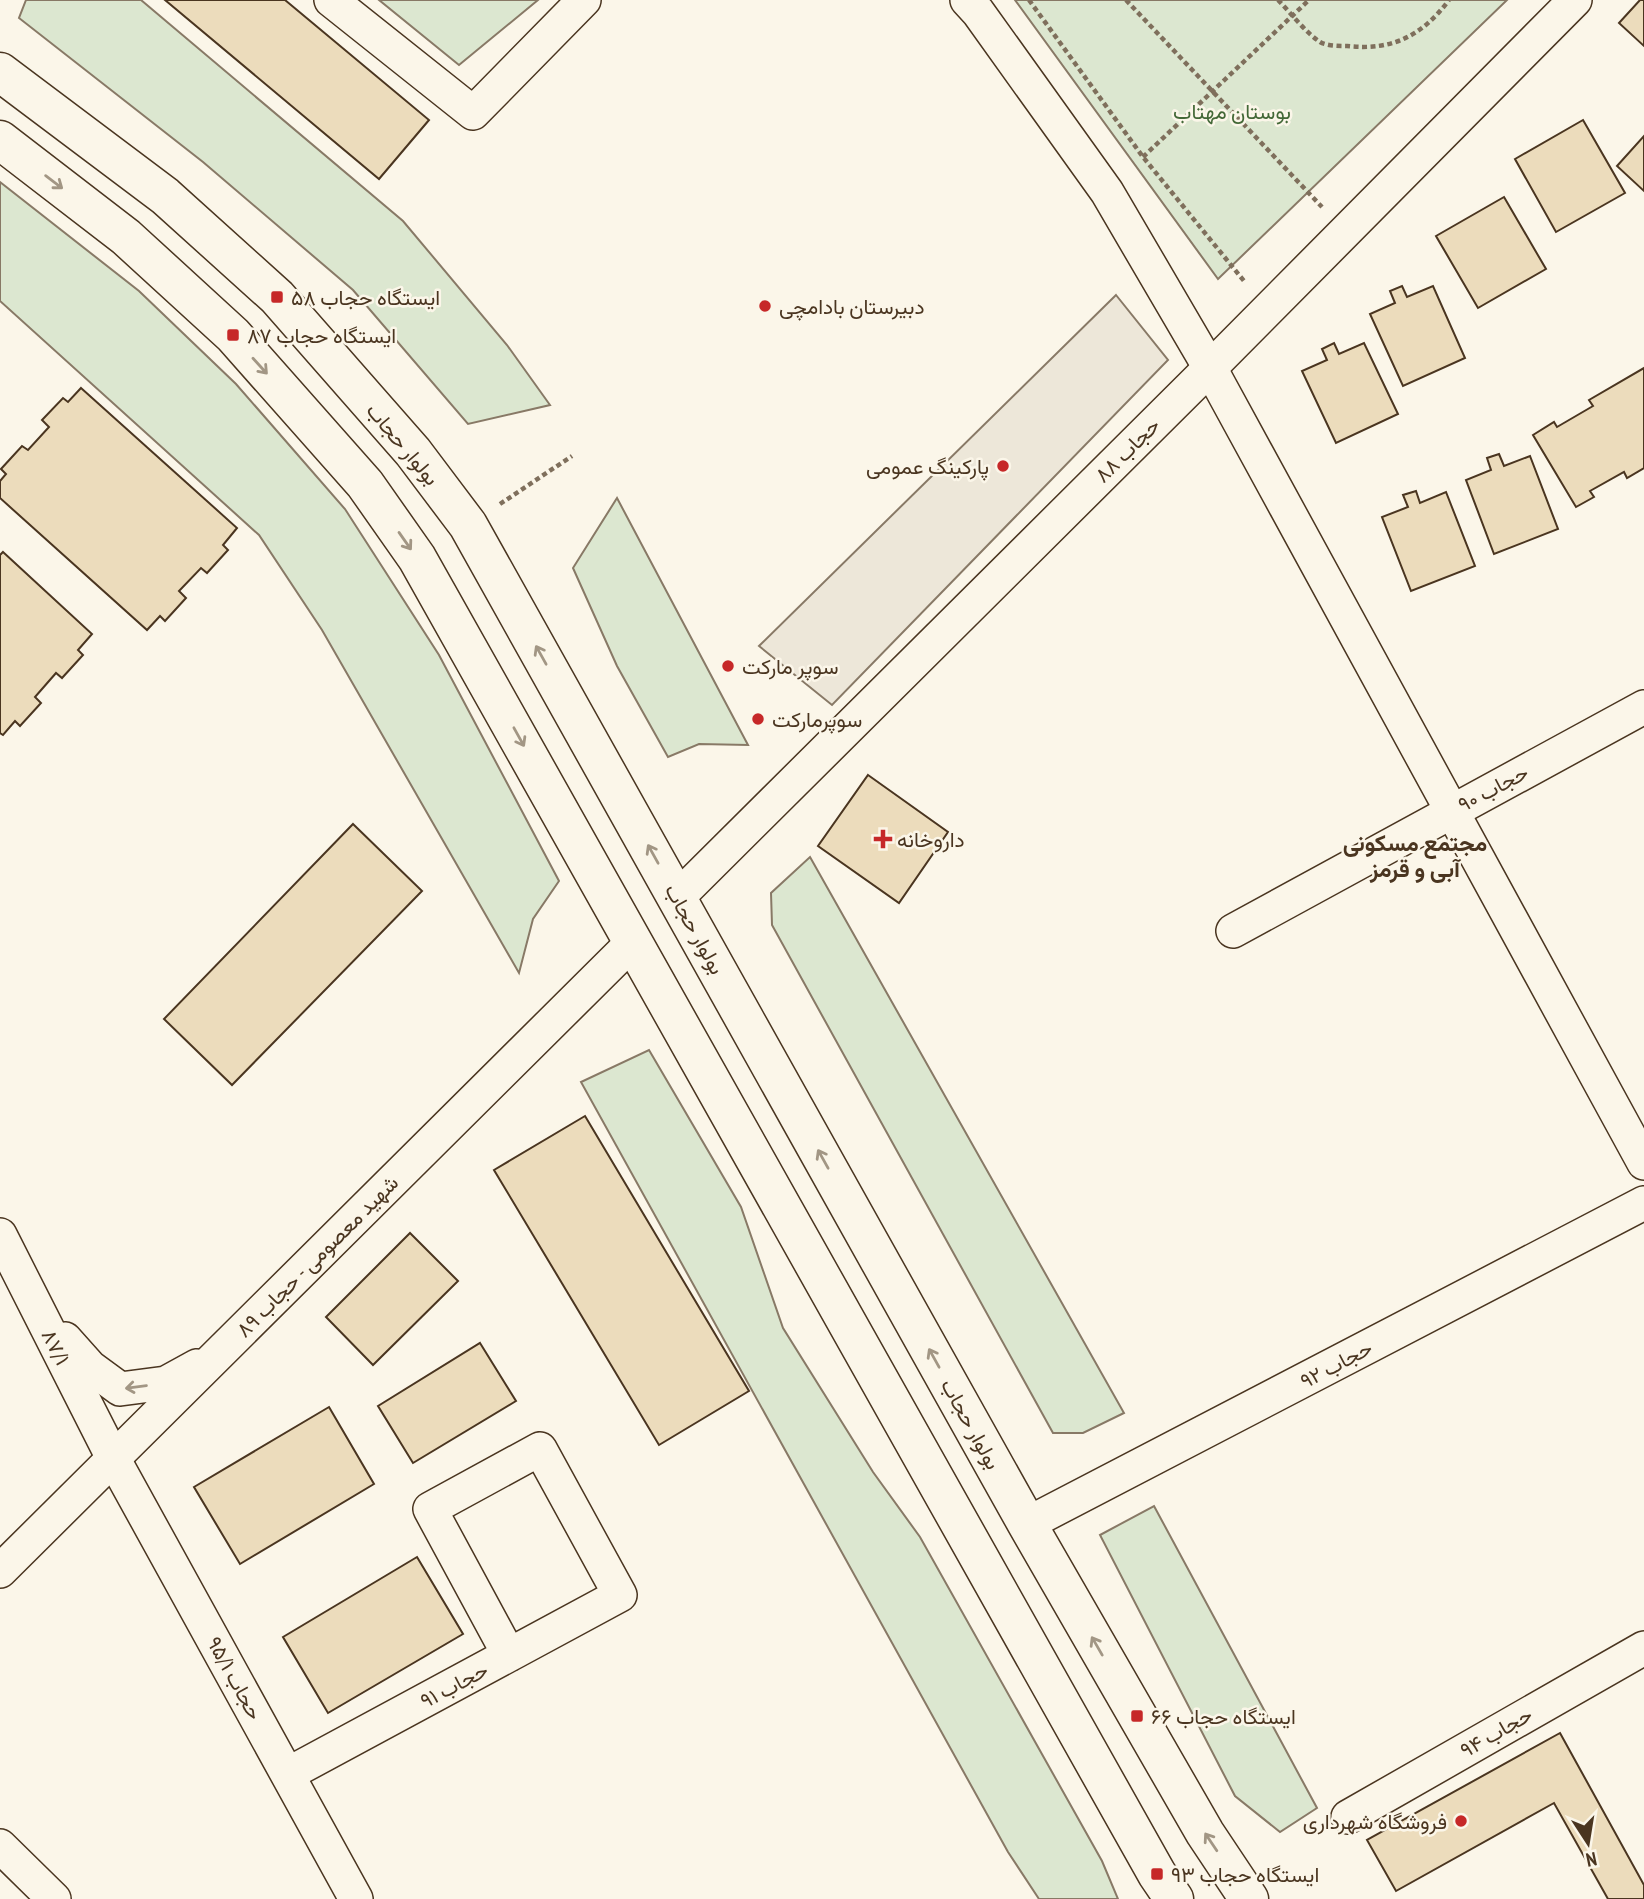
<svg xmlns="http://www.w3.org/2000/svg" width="1644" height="1899" font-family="'PT Sans Narrow',Vazirmatn,sans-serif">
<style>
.green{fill:#dce7d0;stroke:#887966;stroke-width:2}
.parking{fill:#ede7d9;stroke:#887966;stroke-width:2}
.building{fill:#ecdcbc;stroke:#4a3520;stroke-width:2}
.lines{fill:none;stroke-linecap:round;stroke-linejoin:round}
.minor-casing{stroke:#4a3520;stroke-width:36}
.secondary-casing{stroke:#4a3520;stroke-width:41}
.path{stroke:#7f6f5c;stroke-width:4.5;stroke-dasharray:5 3.5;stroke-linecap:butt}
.minor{stroke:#fbf6e9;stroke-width:33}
.secondary{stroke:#fbf6e9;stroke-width:38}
.oneway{stroke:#a29684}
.poi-dot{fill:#c62828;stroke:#fbf6e9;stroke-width:2.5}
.labels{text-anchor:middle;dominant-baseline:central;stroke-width:5;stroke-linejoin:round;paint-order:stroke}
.park-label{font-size:21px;fill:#436837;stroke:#fbf6e9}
.poi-label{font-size:21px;fill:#4a3520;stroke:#fbf6e9;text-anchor:start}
.street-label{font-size:21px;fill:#4a3520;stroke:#fbf6e9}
.neighbourhood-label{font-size:23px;font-weight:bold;fill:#4a3520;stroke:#fbf6e9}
</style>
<rect width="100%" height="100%" fill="#fbf6e9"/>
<g class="green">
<polygon points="26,0 141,0 403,221 507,345 550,405 468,424 353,290 203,162 19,18"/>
<polygon points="379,0 538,0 459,65"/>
<polygon points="1015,0 1507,0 1218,279"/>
<polygon points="0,182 139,291 236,384 345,509 439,655 559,881 533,919 519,973 322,630 259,535 0,301"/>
<polygon points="617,498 748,745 699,744 668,757 617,666 573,568"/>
<polygon points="810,857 1124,1413 1083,1433 1053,1433 772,925 771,893"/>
<polygon points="649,1050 741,1207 783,1328 873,1472 920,1537 1102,1861 1118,1899 1039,1899 1008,1852 581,1082"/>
<polygon points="1154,1506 1317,1808 1280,1832 1235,1796 1100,1535"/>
</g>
<polygon class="parking" points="1116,295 1168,360 832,705 759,646"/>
<g class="building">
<polygon points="165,0 285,0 429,120 379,179"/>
<polygon points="1640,0 1644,0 1644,46 1619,23"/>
<polygon points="1583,120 1625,193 1556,232 1515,159"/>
<polygon points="1644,136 1644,191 1617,166"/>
<polygon points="1504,197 1546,269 1478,308 1436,236"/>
<polygon points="1402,286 1407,297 1433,286 1465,358 1403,386 1370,314 1395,303 1390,291"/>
<polygon points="1334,343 1339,354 1364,343 1398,414 1336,443 1302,371 1327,360 1322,349"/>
<polygon points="1644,368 1644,468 1627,478 1624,472 1590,491 1594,497 1576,507 1533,435 1554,422 1557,427 1593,406 1589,400"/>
<polygon points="81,388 237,528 223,545 228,550 207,573 201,568 179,591 186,598 165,621 160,616 147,630 0,498 0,481 6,474 1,469 22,446 28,450 49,427 42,420 63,398 68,402"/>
<polygon points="1499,454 1504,466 1530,456 1558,529 1494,554 1466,480 1491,470 1487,458"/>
<polygon points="1416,491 1420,503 1446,492 1475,566 1411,591 1382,517 1408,507 1403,495"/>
<polygon points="3,552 92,634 78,650 83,655 62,678 56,673 35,697 41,703 20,726 15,721 3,735 0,733 0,555"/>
<polygon points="868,775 948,832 899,903 818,846"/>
<polygon points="353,824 422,891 232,1085 164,1019"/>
<polygon points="585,1116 749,1391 659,1445 494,1170"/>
<polygon points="410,1233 458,1281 373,1365 326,1317"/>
<polygon points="480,1343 516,1401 413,1463 378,1406"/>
<polygon points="329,1407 374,1484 240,1564 194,1487"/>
<polygon points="417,1557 463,1634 328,1713 283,1637"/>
<polygon points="1560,1733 1644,1885 1644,1899 1608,1899 1554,1803 1396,1891 1367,1840"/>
</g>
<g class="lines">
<g class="minor-casing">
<g id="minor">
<polyline points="331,0 473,113 584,0"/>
<polyline points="967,0 978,12 1107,192 1210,368 1644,1163"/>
<polyline points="677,898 1210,368 1575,0"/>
<polyline points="1233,931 1644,707"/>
<polyline points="0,1235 113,1458 356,1899"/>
<polyline points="65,1339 90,1367 120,1389 166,1383 197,1366"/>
<polyline points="1027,1524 1644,1203"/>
<polyline points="0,1571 634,941"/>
<polyline points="288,1774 620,1595 540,1449 430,1509 509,1655"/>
<polyline points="1348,1817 1644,1648"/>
<polyline points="0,1846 54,1899"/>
</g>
</g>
<g class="secondary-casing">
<g id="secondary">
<polyline points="0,72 165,196 277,297 413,452 468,525 1027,1524 1205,1833 1249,1899"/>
<polyline points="0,140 126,237 233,335 365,484 417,558 1157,1874 1174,1899"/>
</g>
</g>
<g class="path">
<polyline points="1029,0 1143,157 1244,281 1246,279"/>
<polyline points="1126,0 1322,207"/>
<path d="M1278 0C1291 13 1305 32 1320 42 1327 46 1339 46 1347 46 1392 51 1422 36 1449 0"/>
<polyline points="1143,157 1309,0"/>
<polyline points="500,504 572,456"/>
</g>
<use href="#minor" class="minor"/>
<use href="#secondary" class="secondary"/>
</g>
<defs><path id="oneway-shaft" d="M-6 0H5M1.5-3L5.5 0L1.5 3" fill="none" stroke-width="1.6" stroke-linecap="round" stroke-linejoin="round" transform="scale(1.75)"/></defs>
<g class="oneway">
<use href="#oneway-shaft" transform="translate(54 182) rotate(37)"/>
<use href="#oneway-shaft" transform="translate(260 366) rotate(48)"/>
<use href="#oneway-shaft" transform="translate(405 541) rotate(55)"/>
<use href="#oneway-shaft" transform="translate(541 655) rotate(-119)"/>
<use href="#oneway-shaft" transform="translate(519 737) rotate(61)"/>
<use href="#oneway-shaft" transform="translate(653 854) rotate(-119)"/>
<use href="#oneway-shaft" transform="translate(823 1159) rotate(-119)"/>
<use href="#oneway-shaft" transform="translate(934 1358) rotate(-119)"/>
<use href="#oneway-shaft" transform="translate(136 1387) rotate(173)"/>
<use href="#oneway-shaft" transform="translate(1097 1646) rotate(-120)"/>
<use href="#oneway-shaft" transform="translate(1211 1842) rotate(-124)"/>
</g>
<g class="poi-dot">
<rect x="270" y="290" width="14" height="14" rx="3.5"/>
<circle cx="765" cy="306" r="7"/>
<rect x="226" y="328" width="14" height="14" rx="3.5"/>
<circle cx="1003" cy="466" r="7"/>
<circle cx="728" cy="666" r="7"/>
<circle cx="758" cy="719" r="7"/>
<path d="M879.5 828.5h7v7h7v7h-7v7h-7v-7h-7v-7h7z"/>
<rect x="1130" y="1709" width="14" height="14" rx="3.5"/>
<circle cx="1461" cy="1821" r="7"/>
<rect x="1150" y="1867" width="14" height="14" rx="3.5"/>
</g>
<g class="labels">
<g class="park-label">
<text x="1232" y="111">بوستان مهتاب</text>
</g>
<g class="poi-label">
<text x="291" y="297">ایستگاه حجاب ۵۸</text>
<text x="779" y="306">دبیرستان بادامچی</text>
<text x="247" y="335">ایستگاه حجاب ۸۷</text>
<text x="989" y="466" text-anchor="end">پارکینگ عمومی</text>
<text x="742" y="666">سوپر مارکت</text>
<text x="772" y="719">سوپرمارکت</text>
<text x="897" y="839">داروخانه</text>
<text x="1151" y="1716">ایستگاه حجاب ۶۶</text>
<text x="1447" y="1821" text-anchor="end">فروشگاه شهرداری</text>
<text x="1171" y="1874">ایستگاه حجاب ۹۳</text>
</g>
<g class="street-label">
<text transform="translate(403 444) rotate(50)">بولوار حجاب</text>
<text transform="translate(1127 450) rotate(-45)">حجاب ۸۸</text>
<text transform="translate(1493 788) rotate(-28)">حجاب ۹۰</text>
<text transform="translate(695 929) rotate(61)">بولوار حجاب</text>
<text transform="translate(317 1256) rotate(-45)">شهید معصومی - حجاب ۸۹</text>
<text transform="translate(56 1347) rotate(63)">۸۷/۱</text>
<text transform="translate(1336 1364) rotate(-28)">حجاب ۹۲</text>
<text transform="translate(971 1424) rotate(61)">بولوار حجاب</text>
<text transform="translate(235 1678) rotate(61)">حجاب ۹۵/۱</text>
<text transform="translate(454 1685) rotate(-28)">حجاب ۹۱</text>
<text transform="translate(1496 1732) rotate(-30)">حجاب ۹۴</text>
</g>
<g class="neighbourhood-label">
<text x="1415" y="842">مجتمع مسکونی<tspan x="1415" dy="26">آبی و قرمز</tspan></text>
</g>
</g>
<g transform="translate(1588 1843) rotate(168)" stroke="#fbf6e9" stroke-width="5" paint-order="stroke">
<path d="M0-5L12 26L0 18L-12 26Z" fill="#4a3520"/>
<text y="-10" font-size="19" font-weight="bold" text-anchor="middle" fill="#4a3520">N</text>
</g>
</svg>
